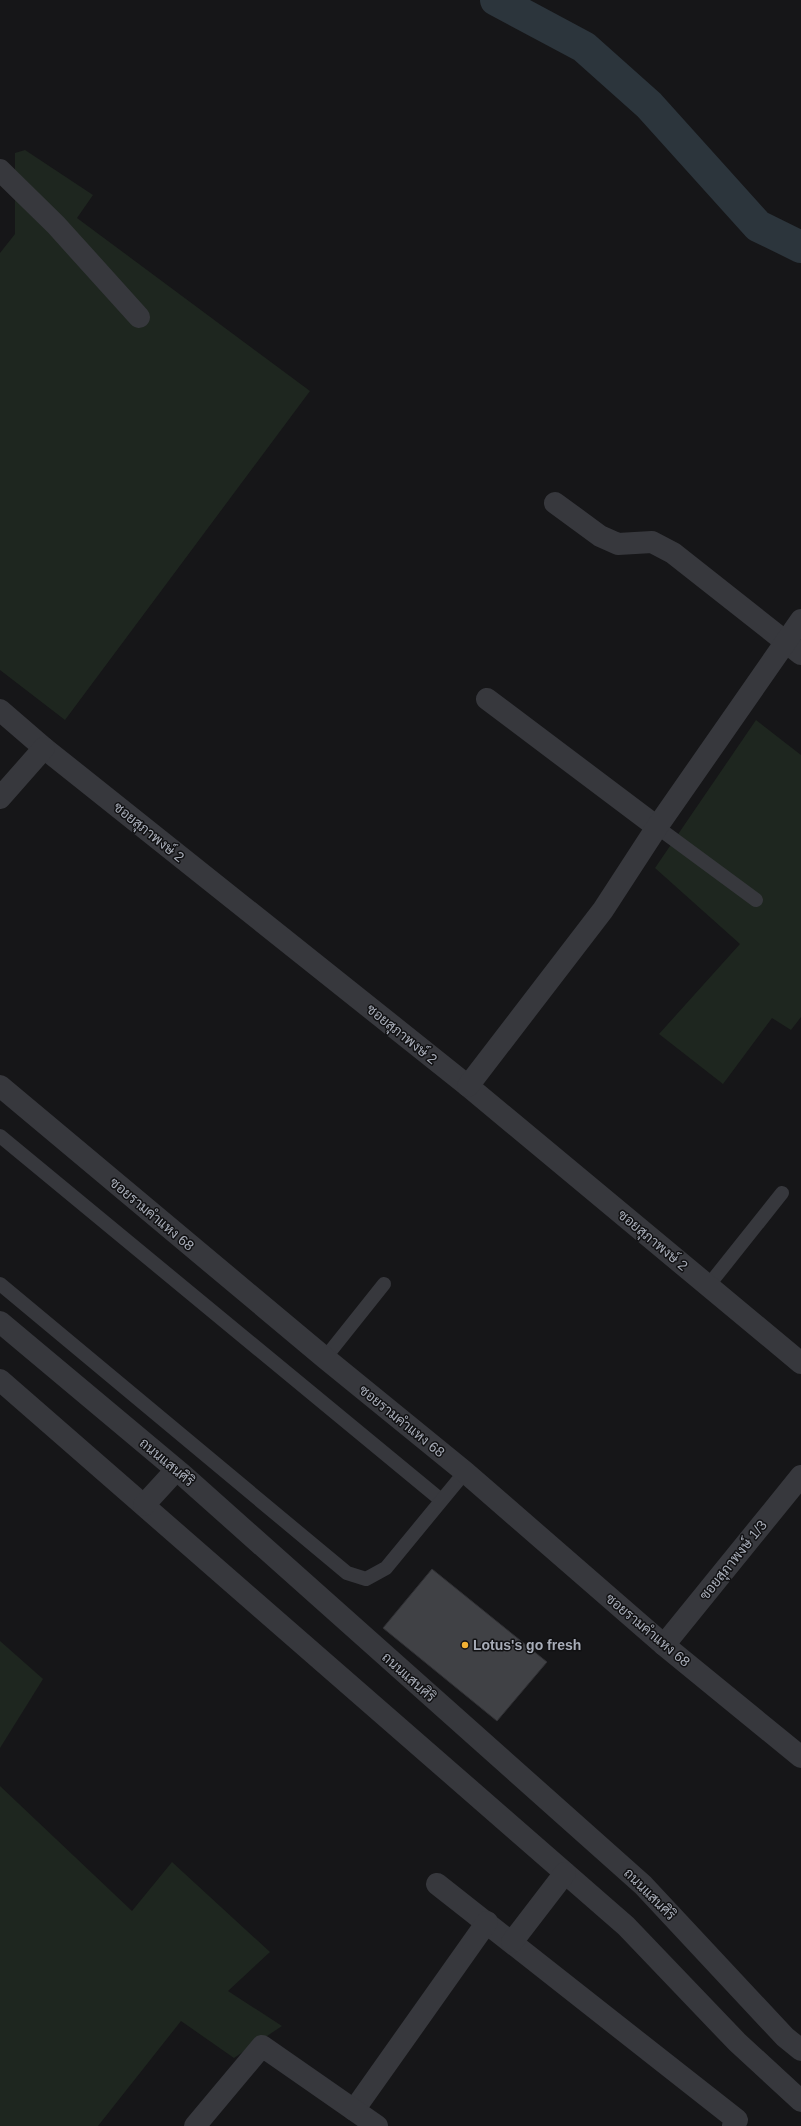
<svg xmlns="http://www.w3.org/2000/svg" width="801" height="2126" font-family="Arial,Sarabun,sans-serif">
<style>
.green{fill:#1e261f}
.lines{fill:none;stroke-linecap:round;stroke-linejoin:round}
.canal{stroke:#2c353c;stroke-width:32}
.building{fill:#404145;stroke:#303034}
.service{stroke:#37383d;stroke-width:14}
.minor{stroke:#37383d;stroke-width:22}
.poi-dot{fill:#f2b134;stroke:#111113;stroke-width:1.5}
.labels{text-anchor:middle;dominant-baseline:central;stroke-width:3;stroke-linejoin:round;paint-order:stroke}
.street-label{font-size:14px;fill:#a8adb8;stroke:#111113}
.poi-label{font-size:14px;font-weight:bold;fill:#a8adb8;stroke:#111113;text-anchor:start}
</style>
<rect width="100%" height="100%" fill="#161618"/>
<g class="green">
<polygon points="25,150 93,195 77,218 310,391 65,720 0,670 0,253 15,234 15,153"/>
<polygon points="756,720 801,755 801,1017 791,1030 772,1018 723,1084 659,1034 740,944 655,868"/>
<polygon points="0,1641 43,1679 0,1748"/>
<polygon points="0,1786 132,1911 172,1862 270,1952 228,1991 282,2026 234,2058 181,2021 98,2126 0,2126"/>
</g>
<g class="lines">
<polyline class="canal" points="496,0 584,47 649,105 758,226 801,247"/>
</g>
<polygon class="building" points="432,1569 547,1662 497,1721 383,1628"/>
<g class="lines">
<g class="service">
<polyline points="657,827 756,900"/>
<polyline points="0,1136 441,1500"/>
<polyline points="0,1284 347,1573 366,1579 386,1568 465,1472"/>
<polyline points="708,1286 782,1193"/>
<polyline points="325,1358 384,1284"/>
</g>
<g class="minor">
<polyline points="0,170 56,225 139,317"/>
<polyline points="555,503 600,536 618,544 652,542 673,553 801,654"/>
<polyline points="487,699 657,827"/>
<polyline points="0,710 44,748 468,1086 801,1363"/>
<polyline points="0,798 44,748"/>
<polyline points="0,1086 325,1358 465,1472 664,1645 801,1757"/>
<polyline points="468,1086 603,910 657,827 801,620"/>
<polyline points="0,1322 184,1476 643,1885 785,2037 801,2050"/>
<polyline points="0,1380 626,1926 737,2042 801,2101"/>
<polyline points="144,1505 176,1470"/>
<polyline points="664,1645 801,1476"/>
<polyline points="437,1884 737,2120 733,2126"/>
<polyline points="512,1942 565,1873"/>
<polyline points="354,2110 487,1922"/>
<polyline points="195,2126 262,2046 377,2126"/>
</g>
</g>
<circle class="poi-dot" cx="465" cy="1645" r="4"/>
<g class="labels">
<g class="street-label">
<text transform="translate(149 832) rotate(39)">ซอยสุภาพงษ์ 2</text>
<text transform="translate(402 1034) rotate(39)">ซอยสุภาพงษ์ 2</text>
<text transform="translate(152 1214) rotate(40)">ซอยรามคำแหง 68</text>
<text transform="translate(653 1240) rotate(40)">ซอยสุภาพงษ์ 2</text>
<text transform="translate(402 1421) rotate(39)">ซอยรามคำแหง 68</text>
<text transform="translate(167 1462) rotate(40)">ถนนแสนศิริ</text>
<text transform="translate(733 1560) rotate(-51)">ซอยสุภาพงษ์ 1/3</text>
<text transform="translate(648 1630) rotate(40)">ซอยรามคำแหง 68</text>
<text transform="translate(409 1677) rotate(42)">ถนนแสนศิริ</text>
<text transform="translate(650 1894) rotate(45)">ถนนแสนศิริ</text>
</g>
<g class="poi-label">
<text x="473" y="1645">Lotus's go fresh</text>
</g>
</g>
</svg>
